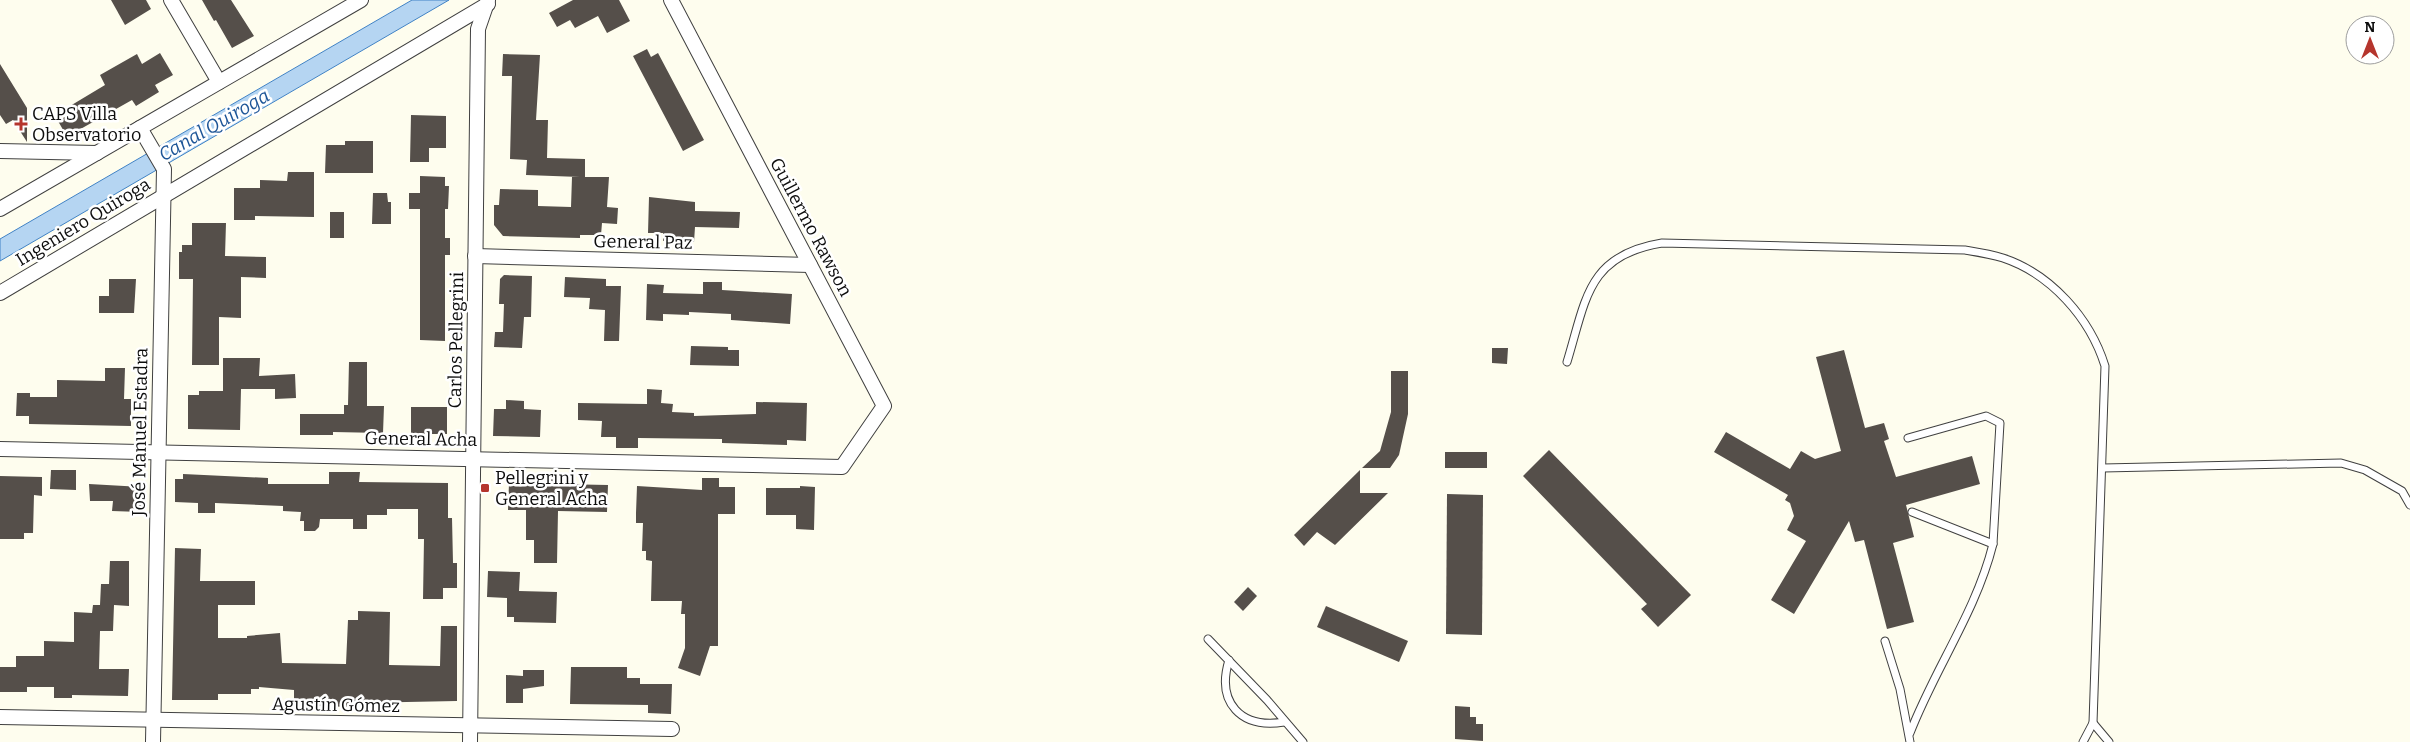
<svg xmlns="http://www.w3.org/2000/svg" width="2410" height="742" font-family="Bitter,serif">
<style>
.water{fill:#b5d5f2;stroke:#4082c5}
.building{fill:#554f4a}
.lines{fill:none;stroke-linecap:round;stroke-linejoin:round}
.service-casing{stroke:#404040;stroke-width:9}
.minor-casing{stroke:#404040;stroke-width:16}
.service{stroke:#fff;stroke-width:7}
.minor{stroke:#fff;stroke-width:14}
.poi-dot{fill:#b5352d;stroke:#fff;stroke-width:2}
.labels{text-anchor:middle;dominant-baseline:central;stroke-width:5;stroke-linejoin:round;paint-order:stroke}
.poi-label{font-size:18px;fill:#0d0d0d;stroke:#fff;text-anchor:start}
.street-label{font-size:18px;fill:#0d0d0d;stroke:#fff}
.water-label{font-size:19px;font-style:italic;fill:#1d5597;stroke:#fff}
</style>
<rect width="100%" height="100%" fill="#fefdee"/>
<polygon class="water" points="412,0 449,0 0,261 0,239"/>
<g class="building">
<polygon points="111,0 146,0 151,9 125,25"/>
<polygon points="202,0 231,0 254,36 232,48 216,20 214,21"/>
<polygon points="573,0 619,0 630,21 607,33 598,16 575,28 570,20 557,27 549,13"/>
<polygon points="647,49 651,57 658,53 704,140 683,151 633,56"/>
<polygon points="160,53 173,75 155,85 159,92 136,106 132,100 77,131 76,129 66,135 58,121 68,115 65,109 105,85 100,75 137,54 142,64"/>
<polygon points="503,54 540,55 536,120 548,120 547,158 585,159 585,177 609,177 607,207 618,208 617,224 602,223 601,235 580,235 580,238 503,236 494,225 494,205 499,205 500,189 538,190 538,206 571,207 572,177 580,177 526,175 527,160 510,159 512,76 502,76"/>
<polygon points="0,64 27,108 27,142 13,120 6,124 0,115"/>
<polygon points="411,115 446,116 446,148 429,148 429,162 410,162"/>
<polygon points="345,141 373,141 373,173 325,173 326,145 345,145"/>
<polygon points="288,172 314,172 314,217 255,216 255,220 234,220 234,188 260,188 260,180 287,181"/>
<polygon points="420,176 445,177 445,186 449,186 448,209 445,209 445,238 450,238 450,255 445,255 445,341 420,340 420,209 409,209 409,193 420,193"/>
<polygon points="373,193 387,193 388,202 391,202 391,224 372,224"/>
<polygon points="649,197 695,202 695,211 740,212 739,228 695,227 694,242 663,241 663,233 648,233"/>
<rect x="330" y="212" width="14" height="26"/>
<polygon points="192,223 226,223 225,256 266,257 266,278 241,277 241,318 219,317 219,365 192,365 193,279 179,279 179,252 182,252 182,245 192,245"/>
<polygon points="504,275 532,276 531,317 524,317 522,348 494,347 495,332 503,332 504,304 499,304 500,279"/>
<polygon points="565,277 606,279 606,286 621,286 619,341 604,341 605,310 589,309 590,298 564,297"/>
<polygon points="109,279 136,279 134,313 99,313 99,296 109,296"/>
<polygon points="703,282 722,282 722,290 792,294 790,324 731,320 731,314 689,312 689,315 663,314 663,321 646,320 647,284 664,285 663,293 703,294"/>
<polygon points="691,346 728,347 728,350 739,350 739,366 690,365"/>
<polygon points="1492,348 1508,348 1507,364 1492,363"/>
<polygon points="1844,350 1865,428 1884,423 1889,439 1884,441 1896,477 1972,456 1980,484 1906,505 1914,537 1893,543 1914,622 1887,629 1864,540 1855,542 1849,521 1794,614 1771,600 1806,541 1787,530 1794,516 1790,503 1785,500 1788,495 1714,452 1726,432 1790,469 1801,451 1815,459 1841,451 1816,357"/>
<polygon points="223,358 260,358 259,376 295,374 296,398 275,399 275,389 241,389 240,430 188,429 188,395 199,395 199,391 223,391"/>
<polygon points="349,362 367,362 367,406 384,406 383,433 333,432 333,435 300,435 300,414 344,414 344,405 348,405"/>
<polygon points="105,368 125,368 124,399 131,399 131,426 29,424 29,416 16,416 17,393 30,393 30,397 57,397 57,380 105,381"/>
<polygon points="1391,371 1408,371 1408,414 1399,455 1390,468 1362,468 1380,451 1391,412"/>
<polygon points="647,389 662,390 661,403 673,404 672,412 694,413 694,416 756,414 756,402 807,403 806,441 787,440 787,445 722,443 722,439 638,438 638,448 616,448 616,437 601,437 602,421 578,420 578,403 647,404"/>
<polygon points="506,400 524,401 524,409 541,410 540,437 493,436 494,409 506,409"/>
<rect x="411" y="407" width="36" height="27"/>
<polygon points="1549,450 1691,595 1658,627 1641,609 1647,604 1523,476"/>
<rect x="1445" y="452" width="42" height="16"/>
<polygon points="51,470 76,470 76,490 50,489"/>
<polygon points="1360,470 1360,493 1388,493 1335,545 1317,532 1304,546 1294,535"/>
<polygon points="329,472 360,472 359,482 448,483 448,518 452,518 453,563 457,563 457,588 443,588 443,599 423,599 424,539 418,539 418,509 387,509 387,515 367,515 367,529 353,529 353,519 320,519 319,527 315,531 304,531 304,521 300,521 301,512 283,511 283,506 215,503 215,513 198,513 198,503 175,502 175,479 183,479 183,474 268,478 268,484 329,484"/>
<polygon points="526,475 559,476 558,484 608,485 607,512 558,511 557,563 534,563 534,540 526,540 526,510 508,510 509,483 526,483"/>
<polygon points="0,476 42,477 42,496 34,495 33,533 24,533 24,539 0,539"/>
<polygon points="702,478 719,478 719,487 735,487 735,514 718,514 718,646 710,646 700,676 678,668 685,648 685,614 681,614 682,601 651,601 652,561 646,560 646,551 642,551 643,523 636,523 636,513 637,486 702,490"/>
<polygon points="89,484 142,487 141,512 112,511 113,501 90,501"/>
<polygon points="800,486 815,487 814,530 796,529 796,515 766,515 766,488 800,488"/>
<polygon points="1447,494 1483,495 1482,635 1446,634"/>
<polygon points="175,548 201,549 200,581 255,581 255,605 218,605 218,638 247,638 247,636 280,633 282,663 346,664 348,620 358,620 358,611 390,612 389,665 440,666 441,626 457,626 457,701 356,703 356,707 313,706 313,700 294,700 294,690 259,687 259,689 251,689 251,694 218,694 218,700 172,700"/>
<polygon points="110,561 129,561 129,606 114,605 113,631 100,631 99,669 129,669 128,696 72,695 72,698 54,698 54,687 27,687 27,692 0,692 0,667 16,667 16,656 44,656 44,641 74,642 74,612 92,613 93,605 100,605 101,584 109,584"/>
<polygon points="488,571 520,572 519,591 557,592 556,623 514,622 514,617 507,617 507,598 487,597"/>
<polygon points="1248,587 1257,596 1243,611 1234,602"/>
<polygon points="1326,606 1408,641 1399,662 1317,627"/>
<polygon points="571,667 627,667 627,678 640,678 640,684 672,684 671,714 648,713 648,705 570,704"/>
<polygon points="523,670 544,670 544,686 523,689 523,703 506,703 506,675 523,676"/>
<polygon points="1455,706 1470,707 1470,717 1476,717 1476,724 1483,724 1483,741 1455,739"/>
</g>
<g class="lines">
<g class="service-casing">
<g id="service">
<path d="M1567 362C1586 300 1587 255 1662 243L1965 250C1977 252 1990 254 2003 258 2051 274 2090 318 2105 366L2093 723 2083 742"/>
<path d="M1908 438 1986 416 2000 423 1993 544C1976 612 1935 668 1910 733"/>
<polyline points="2103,468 2341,463 2365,470 2402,491 2410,505"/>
<polyline points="1912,512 1993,544"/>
<polyline points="1208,639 1267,700 1303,742"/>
<polyline points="1885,641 1900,689 1910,742"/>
<path d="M1229 660C1216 703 1241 729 1284 722"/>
<polyline points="2093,723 2109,742"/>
</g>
</g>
<g class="minor-casing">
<g id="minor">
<polyline points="171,0 219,82"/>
<polyline points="140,128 164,169 153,742"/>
<polyline points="0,151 97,153"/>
<polyline points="0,209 361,0"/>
<polyline points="475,256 810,265"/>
<polyline points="0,293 488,4"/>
<polyline points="0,449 842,467 884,406 671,0"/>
<polyline points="0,717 672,729"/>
<polyline points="470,742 478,29 488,0"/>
</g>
</g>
<use href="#service" class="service"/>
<use href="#minor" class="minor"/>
</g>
<g class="poi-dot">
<path d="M18.5 116.5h5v5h5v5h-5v5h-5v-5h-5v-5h5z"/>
<rect x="480" y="483" width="10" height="10" rx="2.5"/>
</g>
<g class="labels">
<g class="poi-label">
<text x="32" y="114">CAPS Villa<tspan x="32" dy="21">Observatorio</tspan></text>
<text x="495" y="478">Pellegrini y<tspan x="495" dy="21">General Acha</tspan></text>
</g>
<g class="street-label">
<text transform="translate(83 222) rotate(-31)">Ingeniero Quiroga</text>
<text transform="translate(811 227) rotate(62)">Guillermo Rawson</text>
<text transform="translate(643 242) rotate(1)">General Paz</text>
<text transform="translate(456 340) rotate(-89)">Carlos Pellegrini</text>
<text transform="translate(140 432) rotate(-89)">José Manuel Estadra</text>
<text transform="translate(421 439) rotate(1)">General Acha</text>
<text transform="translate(336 705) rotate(1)">Agustín Gómez</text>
</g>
<g class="water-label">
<text transform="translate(214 125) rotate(-30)">Canal Quiroga</text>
</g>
</g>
<g transform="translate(2370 40)"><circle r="24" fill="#ffffff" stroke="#9e9e9e"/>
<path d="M0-4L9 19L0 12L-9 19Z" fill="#b5352d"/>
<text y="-8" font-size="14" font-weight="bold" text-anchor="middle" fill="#0d0d0d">N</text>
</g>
</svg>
